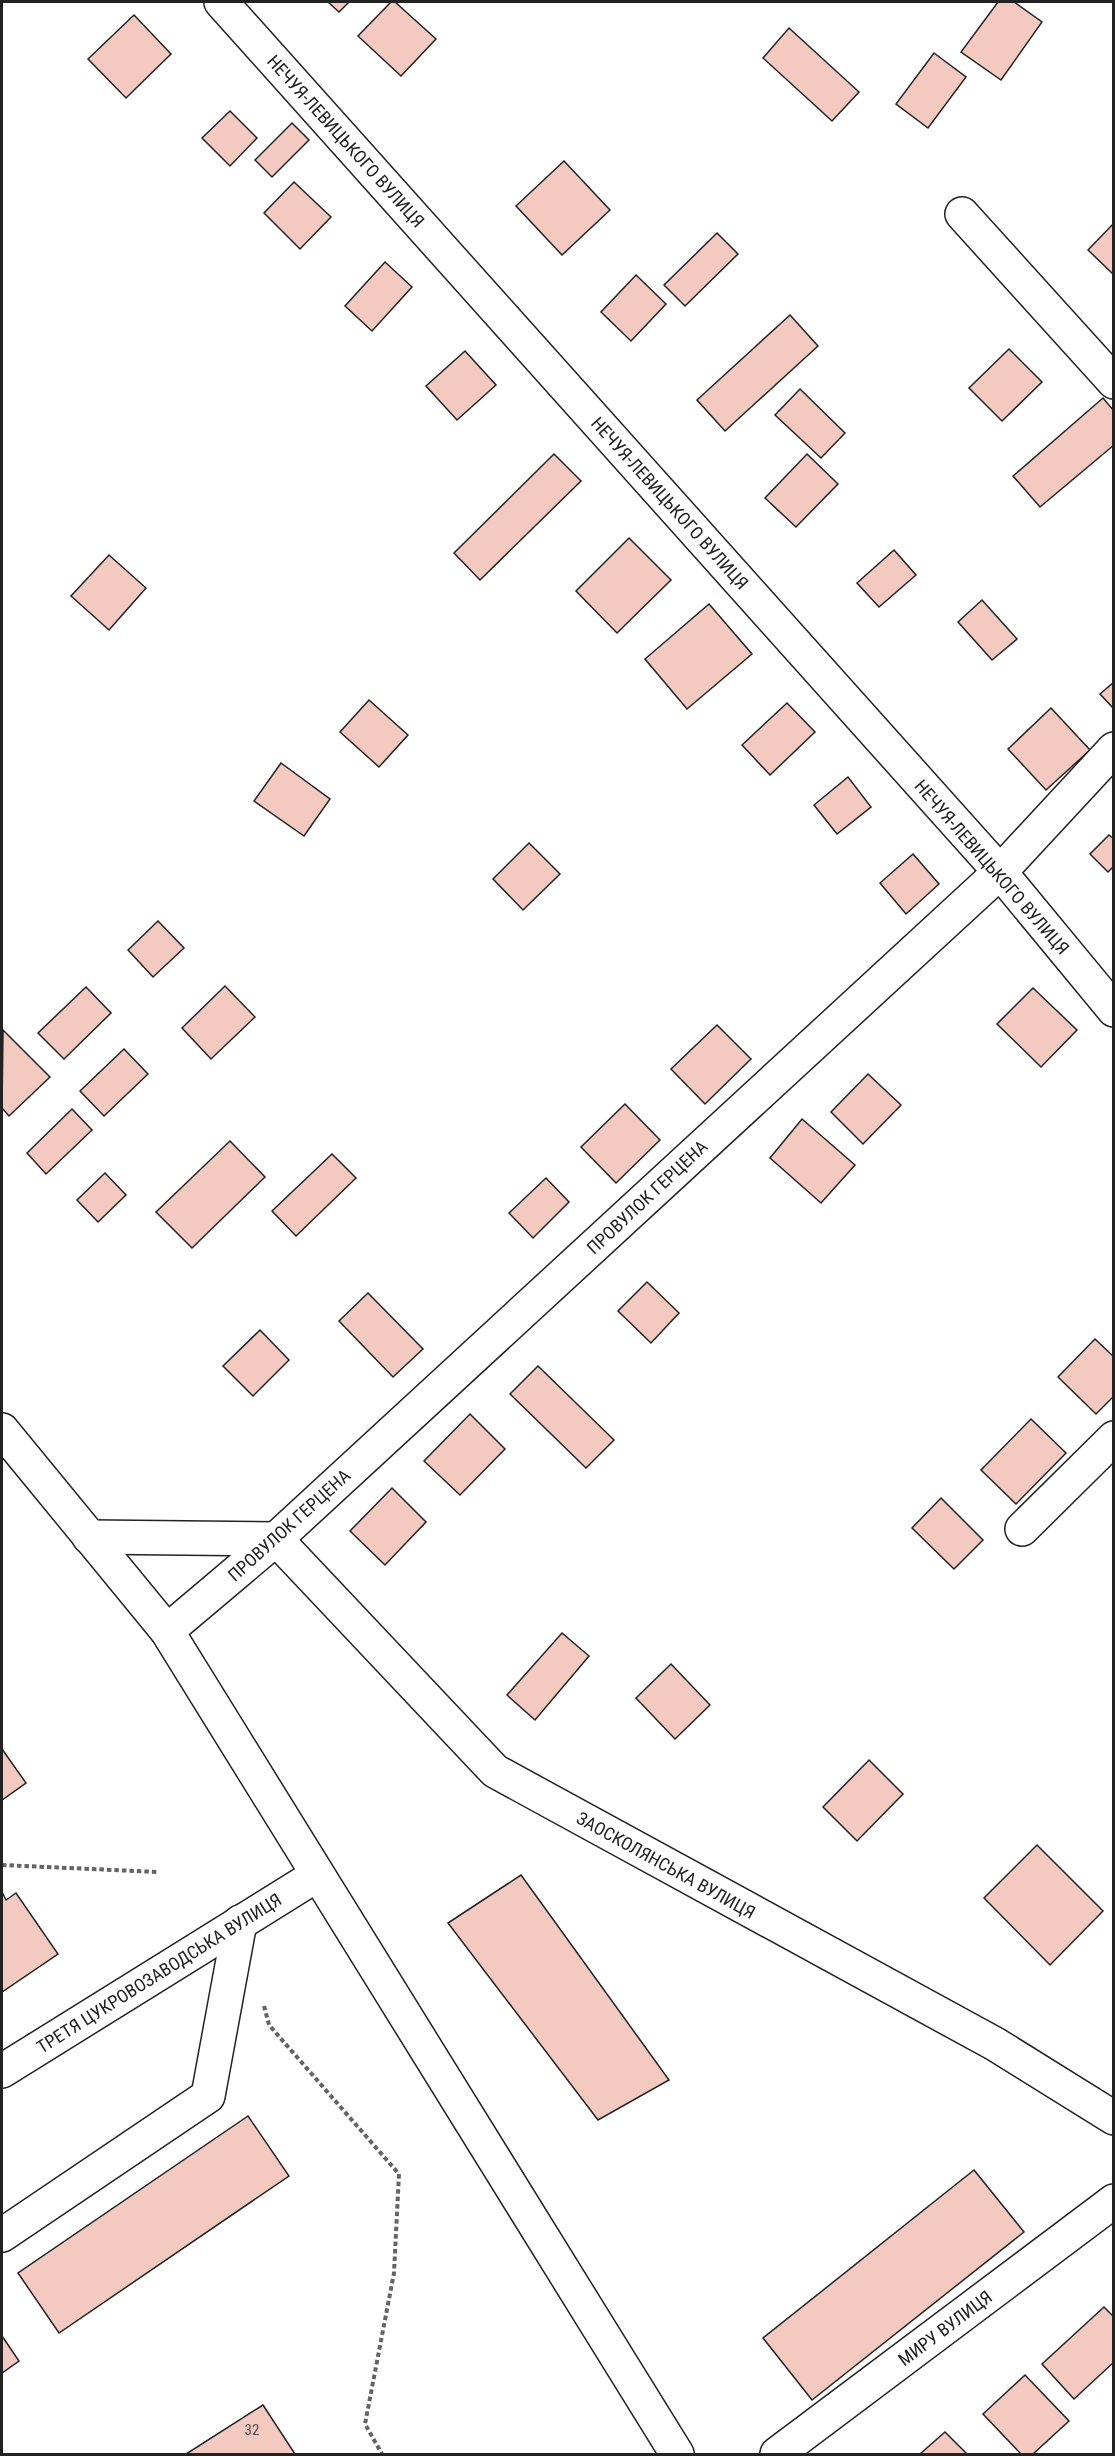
<svg xmlns="http://www.w3.org/2000/svg" width="1115" height="2456" font-family="'Roboto Condensed',sans-serif">
<style>
.building{fill:#f3c9c0;stroke:#222;stroke-width:1.5}
.lines{fill:none;stroke-linecap:round;stroke-linejoin:round}
.minor-casing{stroke:#222;stroke-width:36}
.tertiary-casing{stroke:#222;stroke-width:36}
.path{stroke:#646464;stroke-width:4;stroke-dasharray:4.5 3;stroke-linecap:butt}
.minor{stroke:#fff;stroke-width:33}
.tertiary{stroke:#fff;stroke-width:33}
.labels{text-anchor:middle;dominant-baseline:central;stroke-width:4.5;stroke-linejoin:round;paint-order:stroke}
.number-label{font-size:15px;fill:#564c4a}
.street-label{font-size:18px;fill:#222;stroke:#fff}
</style>
<rect width="100%" height="100%" fill="#fff"/>
<g class="building">
<polygon points="328,2 349,2 339,12"/>
<polygon points="391,2 395,2 436,39 401,76 358,36"/>
<polygon points="998,2 1014,2 1042,22 1001,80 961,52"/>
<polygon points="134,15 171,54 126,98 88,59"/>
<polygon points="789,28 859,92 832,121 763,58"/>
<polygon points="934,53 966,77 928,128 896,104"/>
<polygon points="230,111 257,138 230,166 202,138"/>
<polygon points="292,123 309,140 272,177 255,160"/>
<polygon points="564,161 610,210 562,255 516,206"/>
<polygon points="294,182 331,217 300,249 264,213"/>
<polygon points="1114,223 1114,275 1088,250"/>
<polygon points="717,233 738,254 685,306 664,285"/>
<polygon points="385,262 412,287 372,331 345,306"/>
<polygon points="636,275 666,304 631,341 601,312"/>
<polygon points="790,315 818,346 725,431 697,400"/>
<polygon points="1009,349 1042,382 1002,421 969,388"/>
<polygon points="465,351 496,385 457,420 426,386"/>
<polygon points="800,389 845,433 821,458 775,415"/>
<polygon points="1103,398 1114,411 1114,445 1040,507 1013,476"/>
<polygon points="554,454 581,481 480,580 454,553"/>
<polygon points="807,454 838,484 796,527 765,498"/>
<polygon points="629,538 671,580 617,633 576,591"/>
<polygon points="894,550 916,575 879,607 857,583"/>
<polygon points="109,555 146,588 109,630 71,596"/>
<polygon points="982,600 1017,639 992,660 958,622"/>
<polygon points="709,604 752,654 687,709 645,659"/>
<polygon points="1114,682 1114,709 1100,694"/>
<polygon points="369,700 408,735 379,767 340,732"/>
<polygon points="787,703 815,732 770,775 742,745"/>
<polygon points="1051,708 1090,750 1046,790 1008,749"/>
<polygon points="281,763 330,799 304,836 254,801"/>
<polygon points="848,777 871,807 837,834 814,805"/>
<polygon points="1109,835 1114,839 1114,866 1108,872 1090,854"/>
<polygon points="529,843 560,874 523,910 493,879"/>
<polygon points="913,854 939,884 906,914 880,883"/>
<polygon points="158,921 184,948 153,977 128,950"/>
<polygon points="225,986 255,1017 211,1059 182,1028"/>
<polygon points="86,987 111,1013 64,1059 38,1033"/>
<polygon points="1033,988 1077,1030 1041,1067 997,1024"/>
<polygon points="717,1025 751,1059 705,1104 671,1069"/>
<polygon points="3,1030 50,1077 9,1116 2,1108"/>
<polygon points="124,1049 148,1074 104,1116 80,1091"/>
<polygon points="868,1074 901,1105 863,1144 831,1112"/>
<polygon points="625,1104 660,1140 616,1183 581,1147"/>
<polygon points="72,1109 92,1130 46,1174 27,1153"/>
<polygon points="802,1119 855,1165 821,1203 770,1158"/>
<polygon points="230,1141 265,1177 192,1248 156,1212"/>
<polygon points="332,1154 356,1178 296,1236 272,1211"/>
<polygon points="105,1173 126,1195 98,1222 77,1200"/>
<polygon points="546,1178 569,1202 533,1238 509,1213"/>
<polygon points="647,1282 679,1313 651,1343 618,1311"/>
<polygon points="368,1293 423,1349 393,1377 339,1321"/>
<polygon points="260,1330 289,1360 253,1396 223,1366"/>
<polygon points="1095,1339 1114,1357 1114,1396 1096,1414 1058,1377"/>
<polygon points="538,1366 614,1440 586,1468 510,1394"/>
<polygon points="470,1414 505,1449 460,1495 424,1461"/>
<polygon points="1031,1419 1066,1453 1016,1504 981,1470"/>
<polygon points="392,1488 426,1522 385,1565 350,1531"/>
<polygon points="941,1498 983,1540 954,1569 912,1528"/>
<polygon points="562,1633 589,1656 535,1720 507,1695"/>
<polygon points="671,1664 710,1705 675,1739 636,1698"/>
<polygon points="2,1749 26,1783 2,1800"/>
<polygon points="869,1760 903,1794 857,1841 823,1807"/>
<polygon points="1037,1845 1103,1911 1050,1965 984,1898"/>
<polygon points="521,1875 669,2080 598,2120 448,1923"/>
<polygon points="2,1892 6,1900 16,1893 58,1954 2,1992"/>
<polygon points="248,2116 289,2176 59,2333 18,2273"/>
<polygon points="974,2170 1024,2232 812,2400 763,2338"/>
<polygon points="1104,2307 1114,2317 1114,2362 1074,2399 1042,2364"/>
<polygon points="2,2336 19,2361 2,2373"/>
<polygon points="1025,2375 1069,2421 1033,2454 1021,2454 983,2414"/>
<polygon points="263,2405 295,2454 186,2454"/>
<polygon points="945,2432 967,2454 920,2454"/>
</g>
<g class="lines">
<g class="minor-casing">
<g id="minor">
<polyline points="221,2 1000,872 1114,1010"/>
<polyline points="962,214 1114,382"/>
<polyline points="1022,1529 1114,1438"/>
<polyline points="89,1537 276,1539 495,1771 995,2044 1114,2118"/>
<polyline points="167,1631 276,1539 1000,872 1114,749"/>
<polyline points="2,2071 317,1875"/>
<polyline points="2,2235 208,2096 240,1922"/>
<polyline points="777,2454 1114,2201"/>
</g>
</g>
<g class="tertiary-casing">
<polyline id="tertiary" points="2,1430 167,1631 677,2454"/>
</g>
<g class="path">
<polyline points="2,1865 158,1872"/>
<polyline points="264,2006 269,2025 399,2174 394,2273 365,2424 382,2454"/>
</g>
<use href="#minor" class="minor"/>
<use href="#tertiary" class="tertiary"/>
</g>
<g class="labels">
<g class="number-label">
<text x="252" y="2430">32</text>
</g>
<g class="street-label">
<text transform="translate(346 141) rotate(48)">НЕЧУЯ-ЛЕВИЦЬКОГО ВУЛИЦЯ</text>
<text transform="translate(670 503) rotate(48)">НЕЧУЯ-ЛЕВИЦЬКОГО ВУЛИЦЯ</text>
<text transform="translate(992 867) rotate(49)">НЕЧУЯ-ЛЕВИЦЬКОГО ВУЛИЦЯ</text>
<text transform="translate(647 1197) rotate(-43)">ПРОВУЛОК ГЕРЦЕНА</text>
<text transform="translate(289 1525) rotate(-42)">ПРОВУЛОК ГЕРЦЕНА</text>
<text transform="translate(666 1865) rotate(29)">ЗАОСКОЛЯНСЬКА ВУЛИЦЯ</text>
<text transform="translate(159 1973) rotate(-32)">ТРЕТЯ ЦУКРОВОЗАВОДСЬКА ВУЛИЦЯ</text>
<text transform="translate(945 2328) rotate(-37)">МИРУ ВУЛИЦЯ</text>
</g>
</g>
<rect width="1115" height="2456" fill="none" stroke="#222222" stroke-width="6"/>
</svg>
